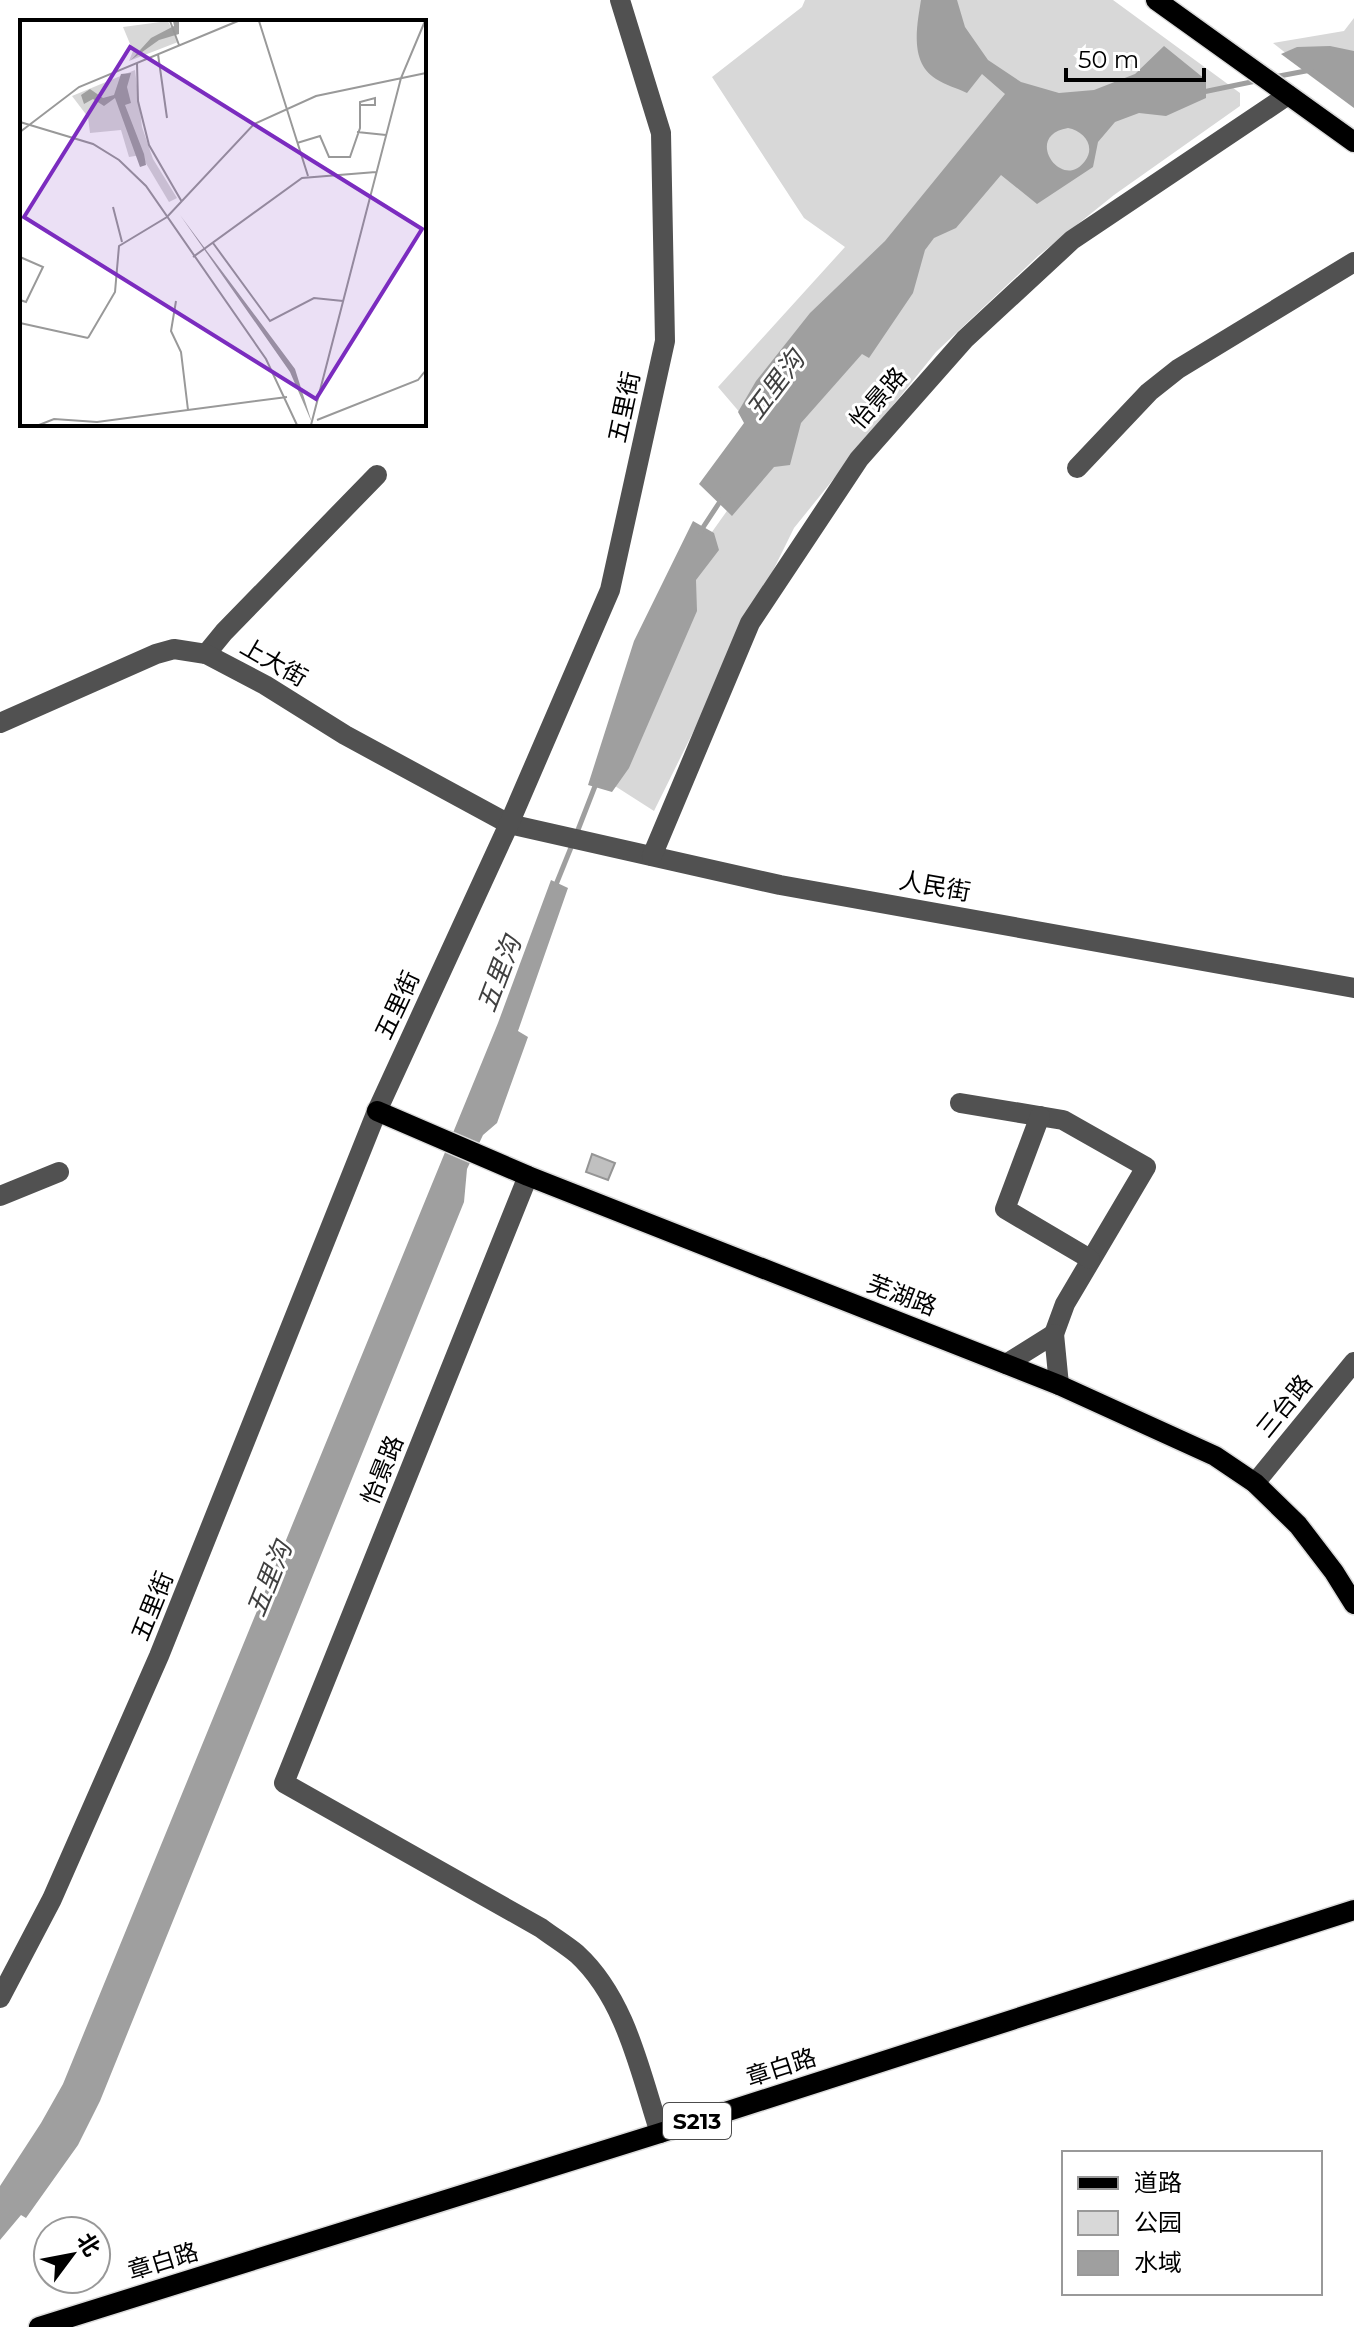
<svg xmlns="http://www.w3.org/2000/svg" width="1354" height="2327" font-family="Montserrat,'Noto Sans SC',sans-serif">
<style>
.green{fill:#d8d8d8}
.water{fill:#9f9f9f;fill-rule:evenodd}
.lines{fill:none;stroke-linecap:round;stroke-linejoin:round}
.stream{stroke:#9f9f9f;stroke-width:5}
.building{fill:#c0c0c0;stroke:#959595;stroke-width:2}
.major-casing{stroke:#dbdbdb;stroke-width:23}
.minor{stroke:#515151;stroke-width:20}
.major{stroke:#000;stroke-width:20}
.labels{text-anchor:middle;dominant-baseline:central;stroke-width:6;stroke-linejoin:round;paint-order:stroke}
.shield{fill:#fff;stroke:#4c4c4c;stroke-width:2}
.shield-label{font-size:22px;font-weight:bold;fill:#000}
.street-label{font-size:24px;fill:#000;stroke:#fff}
.water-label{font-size:26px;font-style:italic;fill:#404040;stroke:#fff}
.inset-road{fill:none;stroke:#999;stroke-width:2}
.view{fill:#7b2cbf;fill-opacity:0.15;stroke:#7b2cbf;stroke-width:4}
.inset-edge{fill:none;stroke:#000;stroke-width:4}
</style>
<rect width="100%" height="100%" fill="#fff"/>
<g class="green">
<polygon points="805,0 1113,0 1240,93 1240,106 1114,195 1038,256 936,352 794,528 654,811 604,779 702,546 771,449 718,387 845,247 804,218 712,77 802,7"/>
<polygon points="1354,18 1354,107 1273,43 1344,31"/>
</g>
<g class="water">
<path d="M921 0H957L965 27 988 60 1021 82 1059 93 1094 90 1135 74 1164 46 1206 80V98L1166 116 1139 113 1115 122 1098 142 1093 167 1037 204 1001 175 956 228 934 238 925 250 913 293 869 358 862 354 801 423 790 465 774 467 732 516 699 484 744 423 738 412 756 381 810 313 885 241 1005 94 982 74 967 93C957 88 945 85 936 79 909 62 917 26 921 0ZM1068 128C1084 131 1096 146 1085 161 1062 193 1022 135 1068 128Z"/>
<polygon points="1330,46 1354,51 1354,108 1281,54 1297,47"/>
<polygon points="693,521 714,533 719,550 696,580 697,611 629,768 612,792 588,785 634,641"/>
<polygon points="551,880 568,888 518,1031 528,1037 497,1123 483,1135 467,1169 464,1202 100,2101 78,2145 26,2218 21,2215 0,2240 0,2186 41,2123 63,2084 498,1023"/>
</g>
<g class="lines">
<g class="stream">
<polyline points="1274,77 1311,70"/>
<polyline points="1203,92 1256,81"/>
<polyline points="700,532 721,500"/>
<polyline points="576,835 597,781"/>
<polyline points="555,887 572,845"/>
</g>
</g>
<polygon class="building" points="592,1154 615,1163 608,1180 586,1172"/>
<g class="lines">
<g class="major-casing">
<g id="major">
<polyline points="1156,0 1354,142"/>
<polyline points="377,1111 528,1176 1059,1385 1215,1456 1255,1483 1298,1525 1334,1572 1354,1604"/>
<polyline points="39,2327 660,2133 1354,1910"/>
</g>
</g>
<g class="minor">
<polyline points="1077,468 1149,392 1178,369 1354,262"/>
<polyline points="206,654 224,632 377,475"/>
<polyline points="0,723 156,654 174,649 206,654 265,685 345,735 509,824 780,885 1354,988"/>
<polyline points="652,856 750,623 859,459 965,339 1072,240 1288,95"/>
<polyline points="960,1103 1063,1120 1146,1167 1065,1304 1054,1334"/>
<polyline points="1040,1116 1005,1209 1090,1259"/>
<path d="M528 1176 284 1783 541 1928C553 1937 566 1945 577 1954 626 1999 640 2072 660 2133"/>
<polyline points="0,1196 59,1172"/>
<polyline points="1006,1364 1054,1334 1059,1385"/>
<polyline points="1255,1483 1354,1362"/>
<polyline points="0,1998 52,1899 159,1656 377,1111 509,824 610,590 665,341 661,133 620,0"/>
</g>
<use href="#major" class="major"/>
</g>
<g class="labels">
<rect class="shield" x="663" y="2103" width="68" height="36" rx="6"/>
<g class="shield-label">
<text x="697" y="2121">S213</text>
</g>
<g class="street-label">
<text transform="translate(878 398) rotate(-49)">怡景路</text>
<text transform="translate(624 407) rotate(-78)">五里街</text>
<text transform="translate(274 662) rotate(30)">上大街</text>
<text transform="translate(935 886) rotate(10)">人民街</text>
<text transform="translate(397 1005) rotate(-65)">五里街</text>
<text transform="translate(902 1295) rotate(21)">芜湖路</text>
<text transform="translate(1284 1406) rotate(-51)">三台路</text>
<text transform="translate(382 1470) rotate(-68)">怡景路</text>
<text transform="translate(152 1606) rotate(-68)">五里街</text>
<text transform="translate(781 2067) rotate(-18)">章白路</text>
<text transform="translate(163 2261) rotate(-17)">章白路</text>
</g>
<g class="water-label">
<text transform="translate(775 385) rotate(-53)">五里沟</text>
<text transform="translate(499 974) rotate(-69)">五里沟</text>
<text transform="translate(269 1579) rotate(-68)">五里沟</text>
</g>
</g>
<g transform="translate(20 20)">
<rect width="406" height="406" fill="#fff"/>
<path d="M148 1 158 22 109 41 113 31 103 7ZM115 50 122 107 133 139 157 178 149 182 121 135 109 137 101 110 70 113 68 97 52 76Z" fill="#d8d8d8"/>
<path d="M153 1H159V14L139 20 111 40 131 18 154 6ZM111 53 107 67 111 83 105 85 124 134 126 145 120 147 95 78 84 86 73 79 64 84 61 75 70 69 83 78 94 75 101 54ZM160 195 275 349 292 403 270 352Z" fill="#9f9f9f"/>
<path class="inset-road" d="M150 1 159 25M239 1 288 156M138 34 147 98M117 43 118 81 129 125 162 182M0 102 73 124 99 140 126 166 246 339 277 405M0 112 59 67 218 1M337 112 366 115M277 123 300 116 309 137H330L340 108V82L355 78V85H341M93 187 102 222M193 223 250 301 294 278 323 281M173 237 282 158 356 152M0 280 6 282 23 247 0 237M156 281 151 311 161 332 168 390M0 303 68 318M68 318 95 272 99 226 147 197 234 104 296 76 406 53M297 400 398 360 406 350M19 405 34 399 77 402 267 377M291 405 381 58 405 1"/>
<path class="view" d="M110 27 402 209 296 379 4 197Z"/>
<rect width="406" height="406" class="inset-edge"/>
</g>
<rect x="1062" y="2151" width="260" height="144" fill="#ffffff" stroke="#999999" stroke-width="2"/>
<rect x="1078" y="2177" width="40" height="12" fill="#000000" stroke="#999999" stroke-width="2"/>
<text x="1134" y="2191" font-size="24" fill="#000000">道路</text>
<rect x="1078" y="2211" width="40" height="24" fill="#d8d8d8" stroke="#999999" stroke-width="2"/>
<text x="1134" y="2231" font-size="24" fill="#000000">公园</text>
<rect x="1078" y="2251" width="40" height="24" fill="#9f9f9f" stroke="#999999" stroke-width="2"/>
<text x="1134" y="2271" font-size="24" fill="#000000">水域</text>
<g transform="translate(72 2255) rotate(58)"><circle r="38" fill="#ffffff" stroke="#999999" stroke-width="2"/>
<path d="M0-6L14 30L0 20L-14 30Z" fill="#000000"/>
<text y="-12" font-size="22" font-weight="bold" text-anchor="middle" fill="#000000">北</text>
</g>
<path d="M1066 68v12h138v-12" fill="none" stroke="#000000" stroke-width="4"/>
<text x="1078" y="68" font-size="24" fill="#000000" stroke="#ffffff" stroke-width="6" paint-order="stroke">50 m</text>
</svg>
